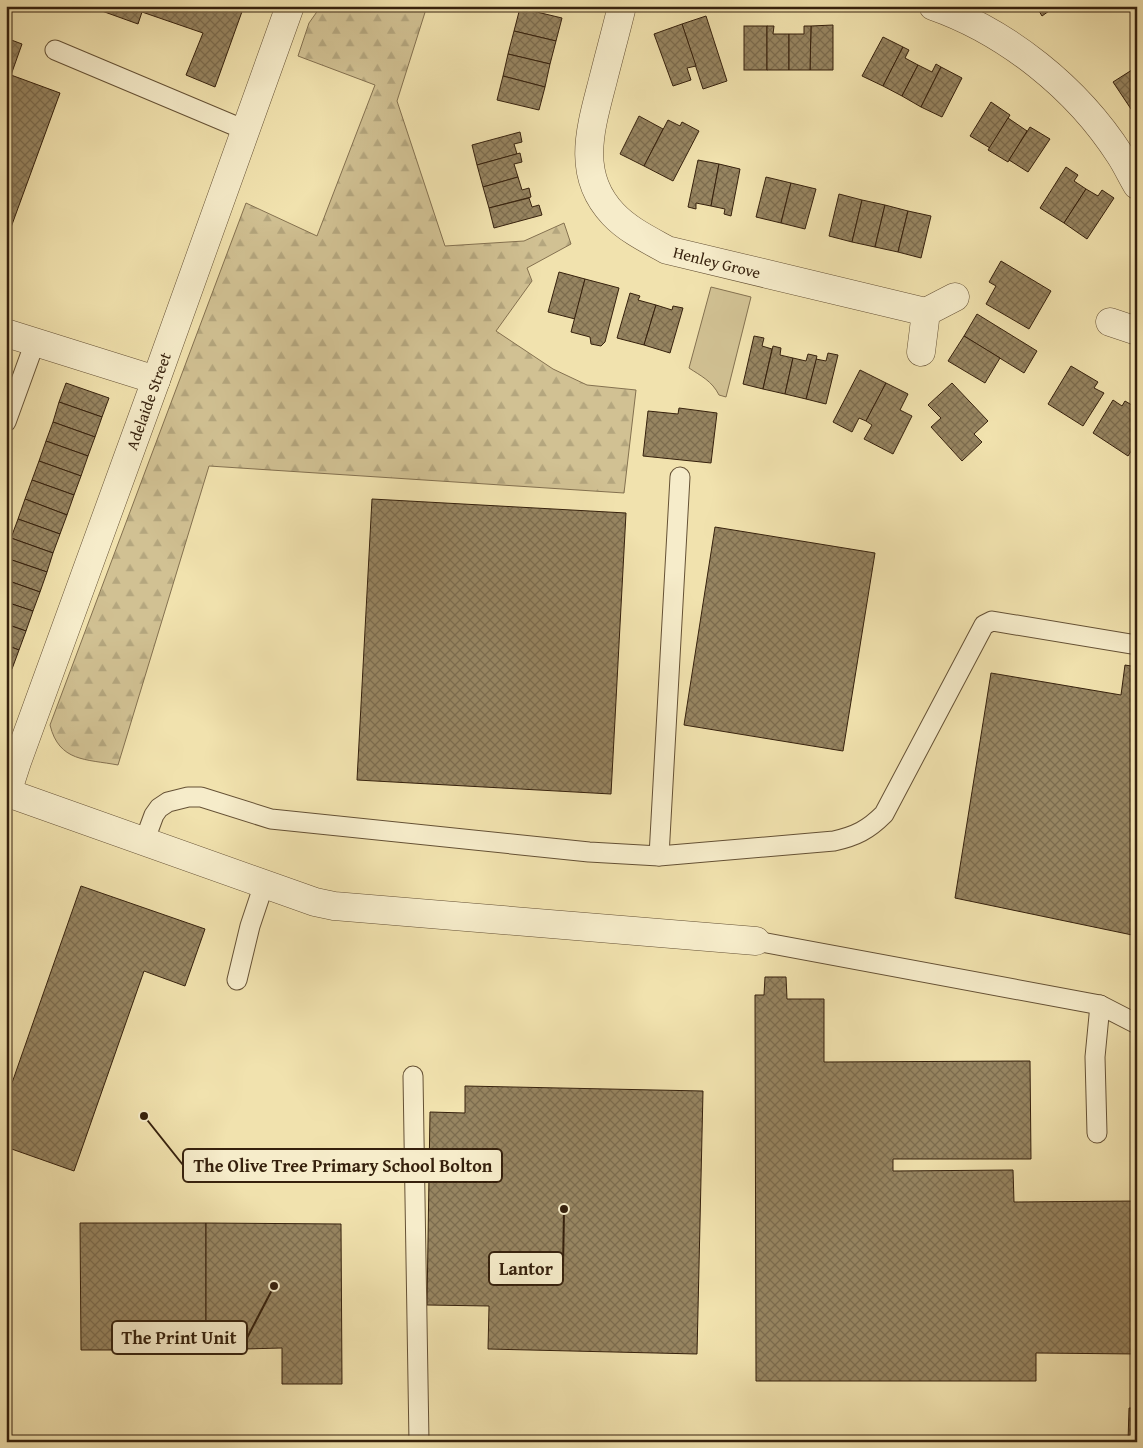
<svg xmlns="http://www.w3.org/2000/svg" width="1143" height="1448" font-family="'Gentium Book Plus',serif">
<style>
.forest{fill:url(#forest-firs);stroke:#847150}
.green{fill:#d1c193;stroke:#847150}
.building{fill:url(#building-cross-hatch);stroke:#36210d}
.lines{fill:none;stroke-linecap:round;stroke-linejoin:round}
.service-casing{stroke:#655135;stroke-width:21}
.minor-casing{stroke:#655135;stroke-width:29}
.service{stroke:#f6ecca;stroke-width:19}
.minor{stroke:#f6ecca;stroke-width:28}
.labels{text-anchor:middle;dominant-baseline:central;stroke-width:4.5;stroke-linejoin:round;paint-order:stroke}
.street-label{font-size:16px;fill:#36210d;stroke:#f6ecca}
.leader{fill:none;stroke:#36210d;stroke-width:2}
.callout-dot{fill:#36210d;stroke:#f6ecca;stroke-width:2}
.callout{fill:#f6ecca;stroke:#36210d;stroke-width:2}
.callout-label{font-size:18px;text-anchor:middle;font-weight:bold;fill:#36210d}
</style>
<defs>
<pattern id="forest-firs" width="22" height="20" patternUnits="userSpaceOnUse" patternTransform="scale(1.25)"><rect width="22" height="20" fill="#d1c193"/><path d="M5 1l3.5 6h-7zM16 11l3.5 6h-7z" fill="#b4a67e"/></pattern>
<pattern id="building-cross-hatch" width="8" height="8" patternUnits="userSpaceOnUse" patternTransform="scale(1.25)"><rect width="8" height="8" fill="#978561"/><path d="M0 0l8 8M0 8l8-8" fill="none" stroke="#7c6c4e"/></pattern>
</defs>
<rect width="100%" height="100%" fill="#f1e2ae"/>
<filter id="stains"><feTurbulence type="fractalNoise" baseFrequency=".004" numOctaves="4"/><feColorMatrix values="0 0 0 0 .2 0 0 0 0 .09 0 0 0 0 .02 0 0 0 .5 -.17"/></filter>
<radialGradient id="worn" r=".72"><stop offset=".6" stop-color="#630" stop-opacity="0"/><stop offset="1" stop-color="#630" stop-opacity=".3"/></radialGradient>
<path class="forest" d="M321 6H427L397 101 445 246 524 241 564 223 571 244 527 268 532 281 496 331 553 369 587 385 636 390 624 493 209 466 118 765C86 759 59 762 50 725L246 203 317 236 375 85 298 56 309 23Z"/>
<path class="green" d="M711 287 751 297 726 397 719 395C712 381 701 376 689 368Z"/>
<g class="building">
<polygon points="88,6 244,6 215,87 186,75 203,33 142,12 138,24"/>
<polygon points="1036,6 1056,6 1042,16"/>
<polygon points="520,8 562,18 556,41 514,31"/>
<polygon points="706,16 727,81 703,89 682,24"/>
<polygon points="682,24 696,66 687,68 691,80 673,86 654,34"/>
<polygon points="833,25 833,70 810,70 811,26"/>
<rect x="744" y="26" width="23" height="44"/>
<polygon points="767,26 774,26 773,34 789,34 789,70 767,70"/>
<polygon points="804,26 811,26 810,70 789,70 789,34 804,34"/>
<polygon points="514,31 556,41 550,64 508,54"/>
<polygon points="883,37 903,47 883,86 862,76"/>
<polygon points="6,38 22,44 11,75 60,93 6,241"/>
<polygon points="903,47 909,50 905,58 918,65 902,96 883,86"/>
<polygon points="508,54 550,64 545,87 503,76"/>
<polygon points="936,64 941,67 921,107 902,96 918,65 932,72"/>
<polygon points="941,67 962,78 942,117 921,107"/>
<polygon points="1135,68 1137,72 1137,118 1113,82"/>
<polygon points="503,76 545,87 539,110 497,100"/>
<polygon points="991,102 1010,115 990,148 970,136"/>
<polygon points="639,116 663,129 644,166 620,154"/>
<polygon points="1008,118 1027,131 1008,162 988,150"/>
<polygon points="668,120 680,126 682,122 699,131 673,181 644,166"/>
<polygon points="1030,127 1050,139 1028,172 1009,160"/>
<polygon points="520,132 522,142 514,144 517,154 477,165 472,145"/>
<polygon points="520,153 522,162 514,164 518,177 483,187 477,165"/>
<polygon points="698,160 719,164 711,206 696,203 696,209 688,207"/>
<polygon points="719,164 740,169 731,216 724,214 725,209 711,206"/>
<polygon points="1066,167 1078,175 1074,181 1086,189 1064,223 1040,208"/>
<polygon points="518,177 522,190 529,188 531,197 489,208 483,187"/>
<polygon points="766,177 791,183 781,223 756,217"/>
<polygon points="791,183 816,189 805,229 781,223"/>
<polygon points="1086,189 1098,196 1102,190 1114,198 1087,239 1064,223"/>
<polygon points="839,194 862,200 852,242 829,236"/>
<polygon points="529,198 532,207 539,205 542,215 494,228 489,208"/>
<polygon points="862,200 885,205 875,247 852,242"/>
<polygon points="885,205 908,211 898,252 875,247"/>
<polygon points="908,211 931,216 921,258 898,252"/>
<polygon points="1001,261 1051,291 1029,329 986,304 996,286 989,282"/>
<polygon points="559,272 585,279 575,319 548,312"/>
<polygon points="585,279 619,288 605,342 601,346 591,344 590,337 571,332"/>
<polygon points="630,293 640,296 638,300 656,305 644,345 617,338"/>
<polygon points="656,305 672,310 673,306 683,308 670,353 644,345"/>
<polygon points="977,314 1037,351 1024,373 964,336"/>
<polygon points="754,336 764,338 762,346 772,349 763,389 743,384"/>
<polygon points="964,336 1000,358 985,383 948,361"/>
<polygon points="773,346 781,348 780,355 793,358 785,394 763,389"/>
<polygon points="828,353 838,355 826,404 806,399 816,359 826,361"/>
<polygon points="808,354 817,356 806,399 785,394 793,358 806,361"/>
<polygon points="1071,366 1098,382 1094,388 1104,393 1083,426 1048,404"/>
<polygon points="860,370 886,383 866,421 859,418 852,432 833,422"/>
<polygon points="66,383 109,398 102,417 59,402"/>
<polygon points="886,383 908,394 900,410 912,416 893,454 864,439 872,425 866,421"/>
<polygon points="952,383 988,421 974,434 982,442 962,461 931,427 941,418 928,405"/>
<polygon points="1113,400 1122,406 1125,401 1137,408 1137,442 1128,456 1093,433"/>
<polygon points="59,402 102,417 95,437 53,422"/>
<polygon points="679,408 717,413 711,463 643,456 648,411 678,414"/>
<polygon points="53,422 95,437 88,456 46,441"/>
<polygon points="46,441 88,456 81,476 39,461"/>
<polygon points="39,461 81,476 74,495 32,480"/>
<polygon points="32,480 74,495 67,515 25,499"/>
<polygon points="25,499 67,515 60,534 18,519"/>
<polygon points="372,499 626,513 611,794 357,780"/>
<polygon points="18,519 60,534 53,553 11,538"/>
<polygon points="715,527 875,553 843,751 684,725"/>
<polygon points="11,538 53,553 47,572 6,558 6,552"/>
<polygon points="6,558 47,572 40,592 6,580"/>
<polygon points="6,580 40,592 33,611 6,602"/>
<polygon points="6,602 33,611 26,631 6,624"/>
<polygon points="6,624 26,631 19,650 6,645"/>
<polygon points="6,645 19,650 12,669 6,667"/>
<polygon points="1125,665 1137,667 1137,936 955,898 991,673 1121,695"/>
<polygon points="81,886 205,929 185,986 144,971 74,1171 6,1147 6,1100"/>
<polygon points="765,977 786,977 787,999 824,999 824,1062 1030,1061 1031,1159 893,1159 893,1171 1013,1170 1014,1202 1137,1201 1137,1354 1036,1353 1036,1381 756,1381 755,995 764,995"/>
<polygon points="465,1086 703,1091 697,1354 488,1349 489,1306 427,1305 430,1112 465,1113"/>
<polygon points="80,1223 206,1223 206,1350 81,1350"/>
<polygon points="206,1223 341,1224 342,1384 282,1384 282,1348 206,1350"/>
<polygon points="1129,1408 1137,1408 1137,1442 1128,1442"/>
</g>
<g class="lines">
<g class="service-casing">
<g id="service">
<polyline points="55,50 245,130"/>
<polyline points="6,422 35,342"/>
<polyline points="144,842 154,815 159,808 168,802 188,797 201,797 271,819 589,852 659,856 680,477"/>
<path d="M659 856 834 841C856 836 868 830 884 814L984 625 992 621 1137 645"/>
<polyline points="756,941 1100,1005 1137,1024"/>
<polyline points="237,980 250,926 264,884"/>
<polyline points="413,1076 419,1442"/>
<polyline points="1097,1133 1095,1057 1100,1005"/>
</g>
</g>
<g class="minor-casing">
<g id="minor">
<path d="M622 6C616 31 609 56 603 80 591 127 575 174 613 214 628 230 649 240 667 250L926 312"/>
<path d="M933 6C1007 32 1077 88 1120 155 1126 164 1131 175 1137 185"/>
<polyline points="1110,322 1137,331"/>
<polyline points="6,333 156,380"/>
<polyline points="921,352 926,312 955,297"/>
<polyline points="8,793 315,902 334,906 756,941"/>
<polyline points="6,796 17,762 156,380 290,6"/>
</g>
</g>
<use href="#service" class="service"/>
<use href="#minor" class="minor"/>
</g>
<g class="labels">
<g class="street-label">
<text transform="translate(717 262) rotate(14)">Henley Grove</text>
<text transform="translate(148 401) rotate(-70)">Adelaide Street</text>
</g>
</g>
<path class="leader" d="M144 1116L183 1165M564 1209L563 1269M274 1286L247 1338"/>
<g class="callout-dot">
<circle cx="144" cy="1116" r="5"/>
<circle cx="564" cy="1209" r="5"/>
<circle cx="274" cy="1286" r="5"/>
</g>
<g class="callout">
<rect x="183" y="1149" width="319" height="33" rx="5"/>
<rect x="489" y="1252" width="74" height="33" rx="5"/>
<rect x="112" y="1321" width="135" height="33" rx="5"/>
</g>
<g class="callout-label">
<text x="343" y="1172">The Olive Tree Primary School Bolton</text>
<text x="526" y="1275">Lantor</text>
<text x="179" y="1344">The Print Unit</text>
</g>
<rect width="1143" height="1448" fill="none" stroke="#f1e2ae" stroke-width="25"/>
<rect x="8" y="8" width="1128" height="1433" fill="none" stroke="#36210d" stroke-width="2.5"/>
<rect x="12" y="12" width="1118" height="1423" fill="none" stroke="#36210d"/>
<rect width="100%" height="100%" filter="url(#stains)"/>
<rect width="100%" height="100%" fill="url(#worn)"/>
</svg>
